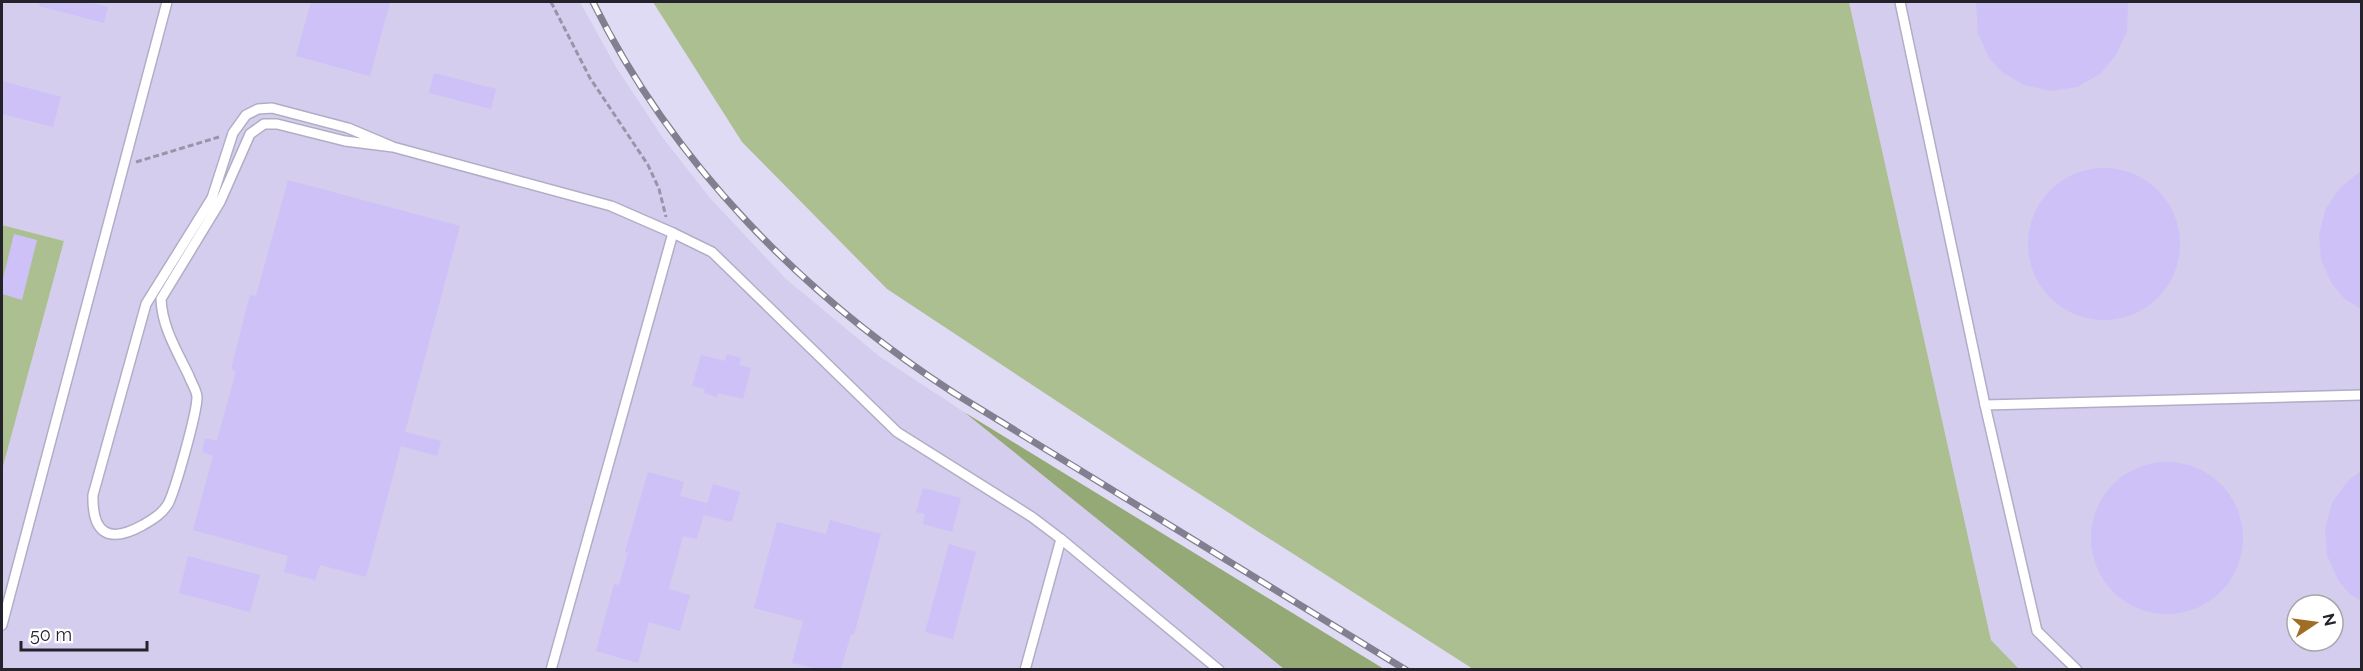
<svg xmlns="http://www.w3.org/2000/svg" width="2363" height="671" font-family="Raleway,sans-serif">
<style>
.built{fill:#d4cdee;fill-rule:evenodd}
.green{fill:#acbf90}
.forest{fill:#94a975}
.building{fill:#cdc1f7}
.lines{fill:none;stroke-linecap:round;stroke-linejoin:round}
.service-casing{stroke:#b2adc6;stroke-width:12}
.path{stroke:#9895a8;stroke-width:3;stroke-dasharray:6 3;stroke-linecap:butt}
.service{stroke:#fff;stroke-width:9}
.rail-casing{stroke:#827f90;stroke-width:7}
.rail{stroke:#fff;stroke-width:4.5;stroke-dasharray:14;stroke-linecap:butt}
</style>
<rect width="100%" height="100%" fill="#e0dbf5"/>
<g class="built">
<polygon points="2,2 580,2 616,67 663,138 710,198 786,279 879,356 964,412 1284,669 2,669 2,470 64,241 2,225"/>
<path d="M1849 2H2361V669H2019L1991 640ZM2297 605H2333V641H2297Z"/>
</g>
<g class="green">
<polygon points="653,2 1849,2 1991,640 2019,669 1473,669 1137,454 887,289 742,142"/>
<polygon points="2,225 64,241 2,470"/>
</g>
<polygon class="forest" points="964,412 1384,669 1284,669"/>
<g class="building">
<polygon points="40,2 89,2 108,7 104,23 39,6"/>
<polygon points="311,2 390,2 370,76 296,56"/>
<polygon points="1976,2 2128,2 2127,31 2116,55 2100,74 2077,87 2050,91 2024,85 2002,72 1989,58 1978,33"/>
<polygon points="434,73 496,89 491,109 429,93"/>
<polygon points="2,81 61,97 53,127 2,114"/>
<circle cx="2104" cy="244" r="76"/>
<polygon points="2361,171 2361,309 2344,298 2332,284 2321,260 2319,234 2326,208 2341,187"/>
<polygon points="288,180 460,226 405,432 441,441 437,456 401,446 366,577 320,565 315,580 284,572 288,556 193,530 213,456 202,452 205,438 217,441 236,371 231,369 250,295 256,296"/>
<polygon points="14,234 37,240 22,300 2,294 2,282"/>
<polygon points="727,354 741,358 739,365 751,368 743,399 718,393 717,397 704,393 705,389 692,386 701,355 725,361"/>
<circle cx="2167" cy="538" r="76"/>
<polygon points="2361,471 2361,601 2350,594 2338,580 2327,555 2325,529 2332,503 2347,482"/>
<polygon points="648,472 684,482 680,496 707,503 697,539 683,536 669,589 690,595 680,631 649,622 638,663 596,651 614,584 619,585 628,553 625,552"/>
<polygon points="713,484 740,492 732,522 704,515"/>
<polygon points="923,488 961,498 952,532 923,524 925,514 916,512"/>
<polygon points="830,520 881,534 854,635 851,634 841,669 818,669 792,663 803,621 754,608 777,522 826,534"/>
<polygon points="949,544 976,552 953,639 925,632"/>
<polygon points="188,556 260,575 250,612 179,593"/>
</g>
<g class="lines">
<g class="service-casing">
<g id="service">
<polyline points="1900,2 1985,405"/>
<path d="M393 147 345 141 277 124H264L250 134 220 202 161 299C162 327 177 351 189 376 191 382 197 391 197 397 197 413 175 491 168 504 162 514 153 519 143 525 109 544 92 534 93 495L146 304 212 198 233 133 246 115 258 109 272 108 348 128 393 147 611 206 673 233"/>
<polyline points="2,625 167,2"/>
<polyline points="551,670 673,233 712,252 897,432 1032,517 1061,539"/>
<polyline points="1025,670 1061,539 1219,670"/>
<polyline points="2077,670 2037,631 1985,405 2362,395"/>
</g>
</g>
<g class="path">
<polyline points="551,2 590,78 648,165 659,189 666,217"/>
<polyline points="136,162 219,137"/>
</g>
<use href="#service" class="service"/>
<g class="rail-casing">
<path id="rail" d="M593 2C673 164 803 295 954 393L1406 670"/>
</g>
<use href="#rail" class="rail"/>
</g>
<rect width="2363" height="671" fill="none" stroke="#24222b" stroke-width="6"/>
<g transform="translate(2315 623) rotate(77)"><circle r="28" fill="#ffffff" stroke="#a7a7aa" stroke-width="1.5"/>
<path d="M0-4.5L10 22L0 15L-10 22Z" fill="#a16d24"/>
<text y="-9" font-size="16" font-weight="bold" text-anchor="middle" fill="#24222b">N</text>
</g>
<path d="M21 641v9h126v-9" fill="none" stroke="#24222b" stroke-width="3"/>
<text x="30" y="641" font-size="18" fill="#24222b" stroke="#ffffff" stroke-width="4.5" paint-order="stroke">50 m</text>
</svg>
